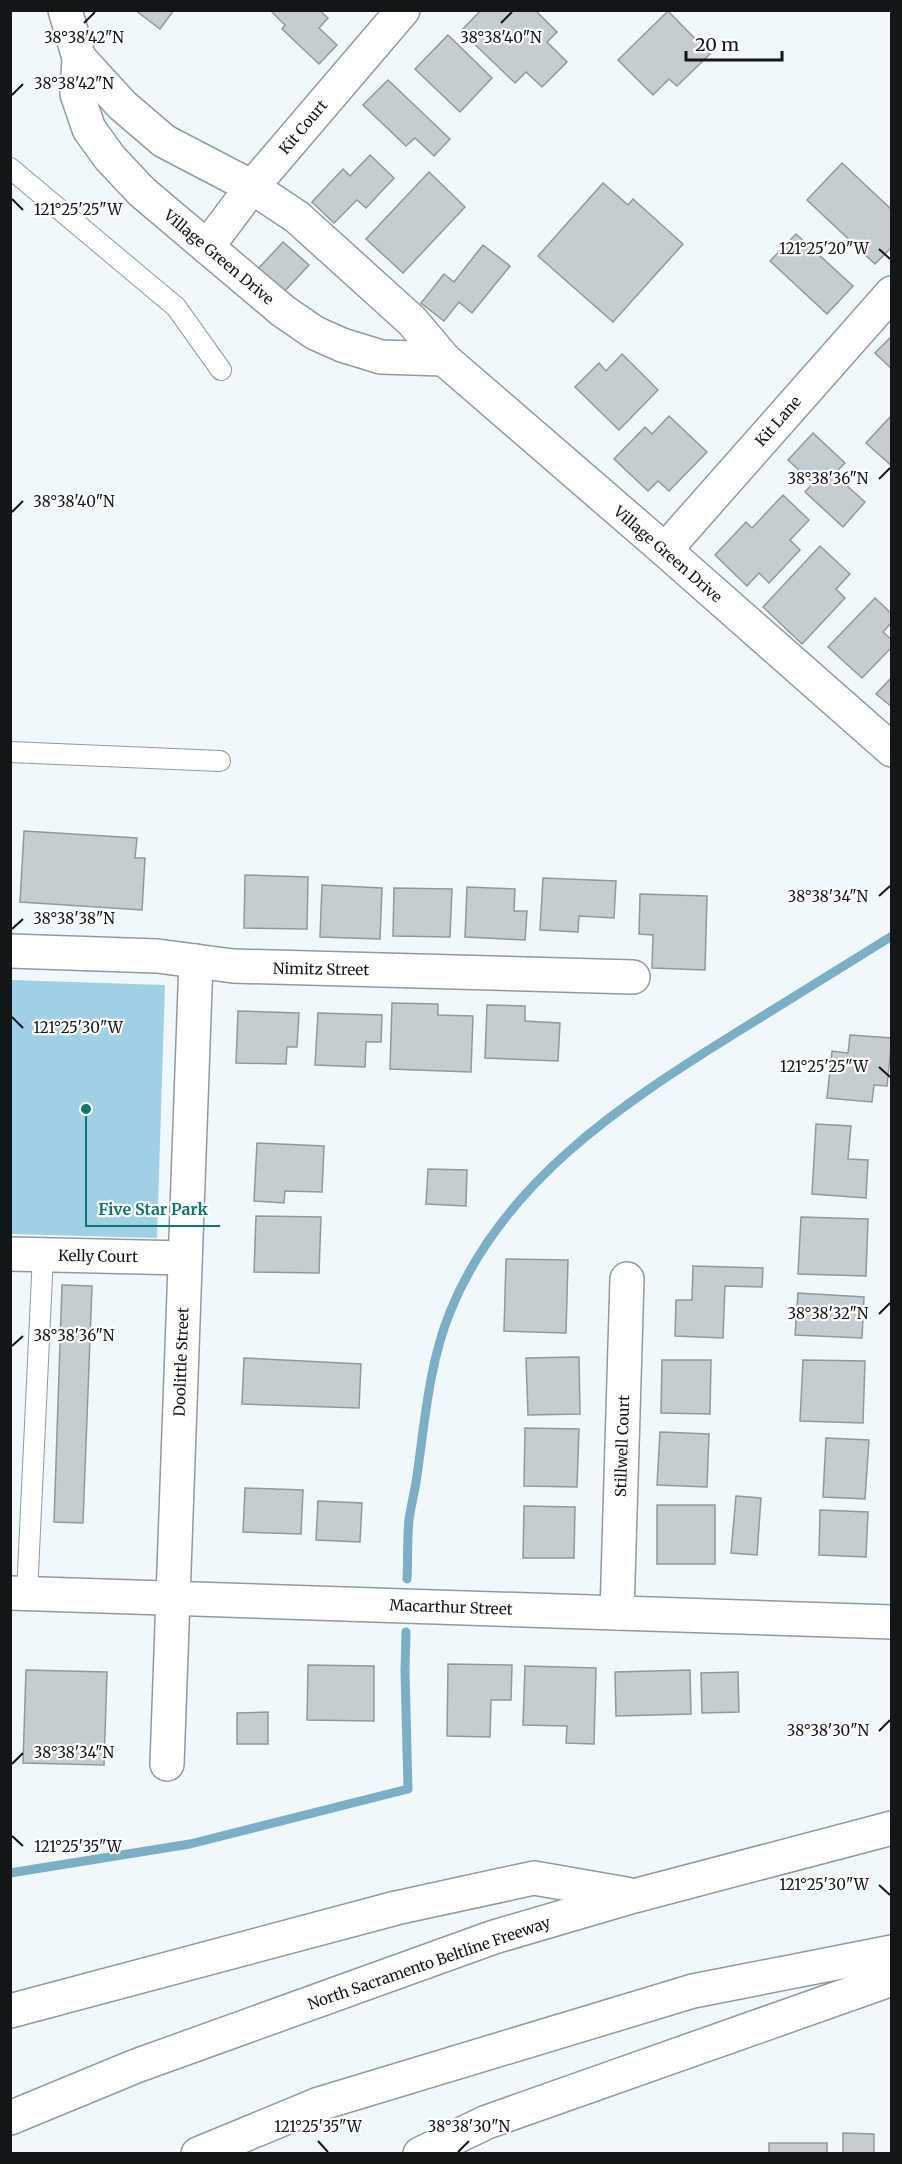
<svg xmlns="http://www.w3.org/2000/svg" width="902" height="2164" font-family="Merriweather,serif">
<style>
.green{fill:#a0d0e6}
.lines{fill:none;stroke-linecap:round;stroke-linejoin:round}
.stream{stroke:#7bafc7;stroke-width:9}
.building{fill:#c5cdd0;stroke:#92999d;stroke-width:1.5}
.service-casing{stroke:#939a9e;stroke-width:22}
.minor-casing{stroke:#939a9e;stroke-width:36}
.motorway-casing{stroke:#939a9e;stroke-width:36}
.service{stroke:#fff;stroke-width:20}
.minor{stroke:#fff;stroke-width:33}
.motorway{stroke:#fff;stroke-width:33}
.ticks{fill:none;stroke:#131617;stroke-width:2}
.labels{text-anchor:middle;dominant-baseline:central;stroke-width:4.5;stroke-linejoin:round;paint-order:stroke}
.street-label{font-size:15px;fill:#131617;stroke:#fff}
.ticks-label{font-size:15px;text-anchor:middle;fill:#131617;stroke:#fff;stroke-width:4.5;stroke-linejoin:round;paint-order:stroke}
.leader{fill:none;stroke:#0f766e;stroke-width:2}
.callout-dot{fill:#0f766e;stroke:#fff;stroke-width:2}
.callout-label{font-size:16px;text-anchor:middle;font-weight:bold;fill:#0f766e;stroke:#fff;stroke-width:4.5;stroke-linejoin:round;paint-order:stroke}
</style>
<rect width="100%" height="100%" fill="#f0f8fb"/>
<polygon class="green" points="11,980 165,985 157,1238 11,1234"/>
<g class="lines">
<g class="stream">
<path d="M407 1579C408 1560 407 1540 409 1520 411 1505 415 1491 417 1476 425 1420 429 1364 450 1312 502 1183 620 1105 734 1034 786 1002 839 969 892 936"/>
<polyline points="10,1873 190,1844 408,1789 405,1671 406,1632"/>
</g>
</g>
<g class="building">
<polygon points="135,10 174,10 160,29"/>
<polygon points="270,10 319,10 328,18 319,28 337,45 319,64 282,29 285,25"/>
<polygon points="481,10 535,10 557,32 547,42 567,62 542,87 526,72 515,83 461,31"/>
<polygon points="668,11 710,54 677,86 669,79 653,95 618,60"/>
<polygon points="448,35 492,78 460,112 415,69"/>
<polygon points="388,80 450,139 434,156 415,138 406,146 363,105"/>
<polygon points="370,155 394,178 366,208 357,200 334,223 312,202 343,169 350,176"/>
<polygon points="842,163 892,210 892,247 875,264 807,200"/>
<polygon points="429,172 465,207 403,273 366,239"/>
<polygon points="603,183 628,205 633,199 683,244 613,322 538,256"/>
<polygon points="796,234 853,286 827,314 770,261"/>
<polygon points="283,242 309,265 282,294 257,270"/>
<polygon points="483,245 510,266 472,313 459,302 444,321 421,303 444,274 454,282"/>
<polygon points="892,336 892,369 875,353"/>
<polygon points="622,354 658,390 619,430 575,387 599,363 606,371"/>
<polygon points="892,415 892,466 866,443"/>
<polygon points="669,416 707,452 669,491 658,481 648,491 614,459 645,427 652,434"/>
<polygon points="813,433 845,463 834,474 865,502 843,527 805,492 813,483 788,460"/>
<polygon points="783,495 809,520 790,540 800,550 769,583 759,573 747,586 715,555 746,522 752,528"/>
<polygon points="820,546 850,574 836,589 845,598 802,644 763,607"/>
<polygon points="875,598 892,614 892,622 883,632 892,640 892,647 862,678 828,647"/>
<polygon points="892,677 892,707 876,694"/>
<polygon points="24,831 137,838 135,858 145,858 142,910 20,902"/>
<polygon points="245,875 308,877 307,929 244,928"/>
<polygon points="543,878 616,881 614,918 579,916 578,932 540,930"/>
<polygon points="322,885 382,888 380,939 320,937"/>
<polygon points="467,887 515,889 514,911 527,911 525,940 465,937"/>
<polygon points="394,888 452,889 450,937 393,936"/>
<polygon points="640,894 707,896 705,970 652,968 653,935 639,934"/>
<polygon points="392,1003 438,1004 438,1015 473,1016 471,1072 390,1069"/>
<polygon points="487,1005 525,1006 525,1021 560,1023 558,1061 485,1058"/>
<polygon points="238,1011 299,1013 297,1047 287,1047 286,1064 236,1063"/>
<polygon points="318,1013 382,1015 381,1042 366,1042 365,1067 315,1065"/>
<polygon points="850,1035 892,1038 887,1086 874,1085 872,1102 827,1098 832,1051 848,1053"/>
<polygon points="816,1124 851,1126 848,1159 868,1160 866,1198 812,1194"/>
<polygon points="257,1143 324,1146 322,1192 285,1191 284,1203 254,1201"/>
<polygon points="428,1169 467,1170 466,1206 426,1204"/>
<polygon points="256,1216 321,1217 319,1273 254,1272"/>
<polygon points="801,1217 868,1219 866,1276 798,1274"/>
<polygon points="506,1259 568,1260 566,1333 504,1331"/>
<polygon points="693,1266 763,1268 762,1287 725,1286 723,1338 675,1336 676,1300 692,1300"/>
<polygon points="62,1285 92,1286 83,1523 54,1522"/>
<polygon points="798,1293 864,1297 862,1338 795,1335"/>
<polygon points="579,1357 580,1414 528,1415 526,1358"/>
<polygon points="244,1358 361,1364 359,1408 242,1404"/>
<polygon points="662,1360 711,1360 710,1414 661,1413"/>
<polygon points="803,1360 865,1361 863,1423 800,1421"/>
<polygon points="525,1428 579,1429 577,1487 524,1486"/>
<polygon points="660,1432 709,1434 707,1487 657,1485"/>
<polygon points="826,1438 869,1440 865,1499 823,1497"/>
<polygon points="245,1488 303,1490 301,1534 243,1532"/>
<polygon points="736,1496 761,1498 757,1555 731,1553"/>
<polygon points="318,1501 362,1503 360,1542 316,1540"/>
<rect x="657" y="1505" width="58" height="59"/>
<polygon points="524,1506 575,1507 574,1558 523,1558"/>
<polygon points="820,1510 868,1512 866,1557 819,1555"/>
<polygon points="448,1664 512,1665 511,1700 491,1700 490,1737 447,1736"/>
<polygon points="308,1665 374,1666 374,1721 307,1720"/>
<polygon points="525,1666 596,1668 594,1744 566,1743 567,1726 523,1725"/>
<polygon points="26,1670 107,1672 104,1765 23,1763"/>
<polygon points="690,1670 691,1714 616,1716 615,1672"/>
<polygon points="738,1672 739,1712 702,1713 701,1673"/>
<polygon points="268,1712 268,1744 237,1744 237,1713"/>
<polygon points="843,2133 874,2134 874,2154 843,2154"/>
<rect x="769" y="2143" width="58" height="11"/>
</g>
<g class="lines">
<g class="service-casing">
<g id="service">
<polyline points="10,168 176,307 221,370"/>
<polyline points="10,752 220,761"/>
<polyline points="27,1594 43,1255"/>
</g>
</g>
<g class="minor-casing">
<g id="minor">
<polyline points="65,10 79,58 77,94 89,129 110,158 142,192 283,311 315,333 342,345 381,357 444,359"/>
<polyline points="79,58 122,105 164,141 252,187 297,217 412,321 444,359 665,550 892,750"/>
<polyline points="207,247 252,187 403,10"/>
<polyline points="665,550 892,293"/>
<polyline points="10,951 157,956 233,966 633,977"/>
<polyline points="10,1254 185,1258"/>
<polyline points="10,1593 892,1622"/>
<polyline points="617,1613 627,1279"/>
<polyline points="167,1764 196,961"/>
</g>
</g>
<g class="motorway-casing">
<g id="motorway">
<polyline points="10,2011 396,1908 534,1878 626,1894"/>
<polyline points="10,2118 136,2066 494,1937 634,1896 892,1828"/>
<polyline points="198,2154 319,2104 693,1991 892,1952"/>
<polyline points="420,2154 487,2122 892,1979"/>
</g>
</g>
<use href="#service" class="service"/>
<use href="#minor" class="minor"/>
<use href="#motorway" class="motorway"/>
</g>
<path class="ticks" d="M84 23 95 12M501 23 512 12M12 95 23 84M12 199 23 210M879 249 890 259M879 479 890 468M12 512 23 501M879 896 890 886M12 929 23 919M12 1017 23 1028M879 1067 890 1077M879 1314 890 1303M12 1346 23 1336M879 1731 890 1720M12 1764 23 1753M12 1836 23 1846M879 1885 890 1895M318 2141 328 2152M458 2152 469 2141"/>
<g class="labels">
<g class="street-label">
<text transform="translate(303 127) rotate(-50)">Kit Court</text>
<text transform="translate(219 257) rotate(40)">Village Green Drive</text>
<text transform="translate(778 421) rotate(-49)">Kit Lane</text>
<text transform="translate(668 554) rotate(41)">Village Green Drive</text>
<text transform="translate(321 969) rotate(1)">Nimitz Street</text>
<text transform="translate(98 1256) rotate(1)">Kelly Court</text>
<text transform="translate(181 1362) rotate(-88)">Doolittle Street</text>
<text transform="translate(622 1446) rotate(-88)">Stillwell Court</text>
<text transform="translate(451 1607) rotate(2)">Macarthur Street</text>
<text transform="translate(429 1963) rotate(-19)">North Sacramento Beltline Freeway</text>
</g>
</g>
<g class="ticks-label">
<text x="84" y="43">38°38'42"N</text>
<text x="501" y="43">38°38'40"N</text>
<text x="74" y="89">38°38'42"N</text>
<text x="78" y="215">121°25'25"W</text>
<text x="824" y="254">121°25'20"W</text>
<text x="828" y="484">38°38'36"N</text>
<text x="74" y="507">38°38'40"N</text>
<text x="828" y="902">38°38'34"N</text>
<text x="74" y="924">38°38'38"N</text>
<text x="78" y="1033">121°25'30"W</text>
<text x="824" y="1072">121°25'25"W</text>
<text x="828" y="1319">38°38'32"N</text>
<text x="74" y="1341">38°38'36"N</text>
<text x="828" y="1736">38°38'30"N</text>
<text x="74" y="1758">38°38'34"N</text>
<text x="78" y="1852">121°25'35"W</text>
<text x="824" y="1890">121°25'30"W</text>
<text x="318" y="2132">121°25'35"W</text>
<text x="469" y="2132">38°38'30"N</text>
</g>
<path class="leader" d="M86 1109L86 1226H220"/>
<circle class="callout-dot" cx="86" cy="1109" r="6"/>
<g class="callout-label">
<text x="153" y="1215">Five Star Park</text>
</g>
<rect width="902" height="2164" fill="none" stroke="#131617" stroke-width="24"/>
<path d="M686 51v9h96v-9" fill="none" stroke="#131617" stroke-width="3"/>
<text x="695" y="51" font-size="18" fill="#131617" stroke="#ffffff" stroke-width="4.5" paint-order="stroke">20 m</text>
</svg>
